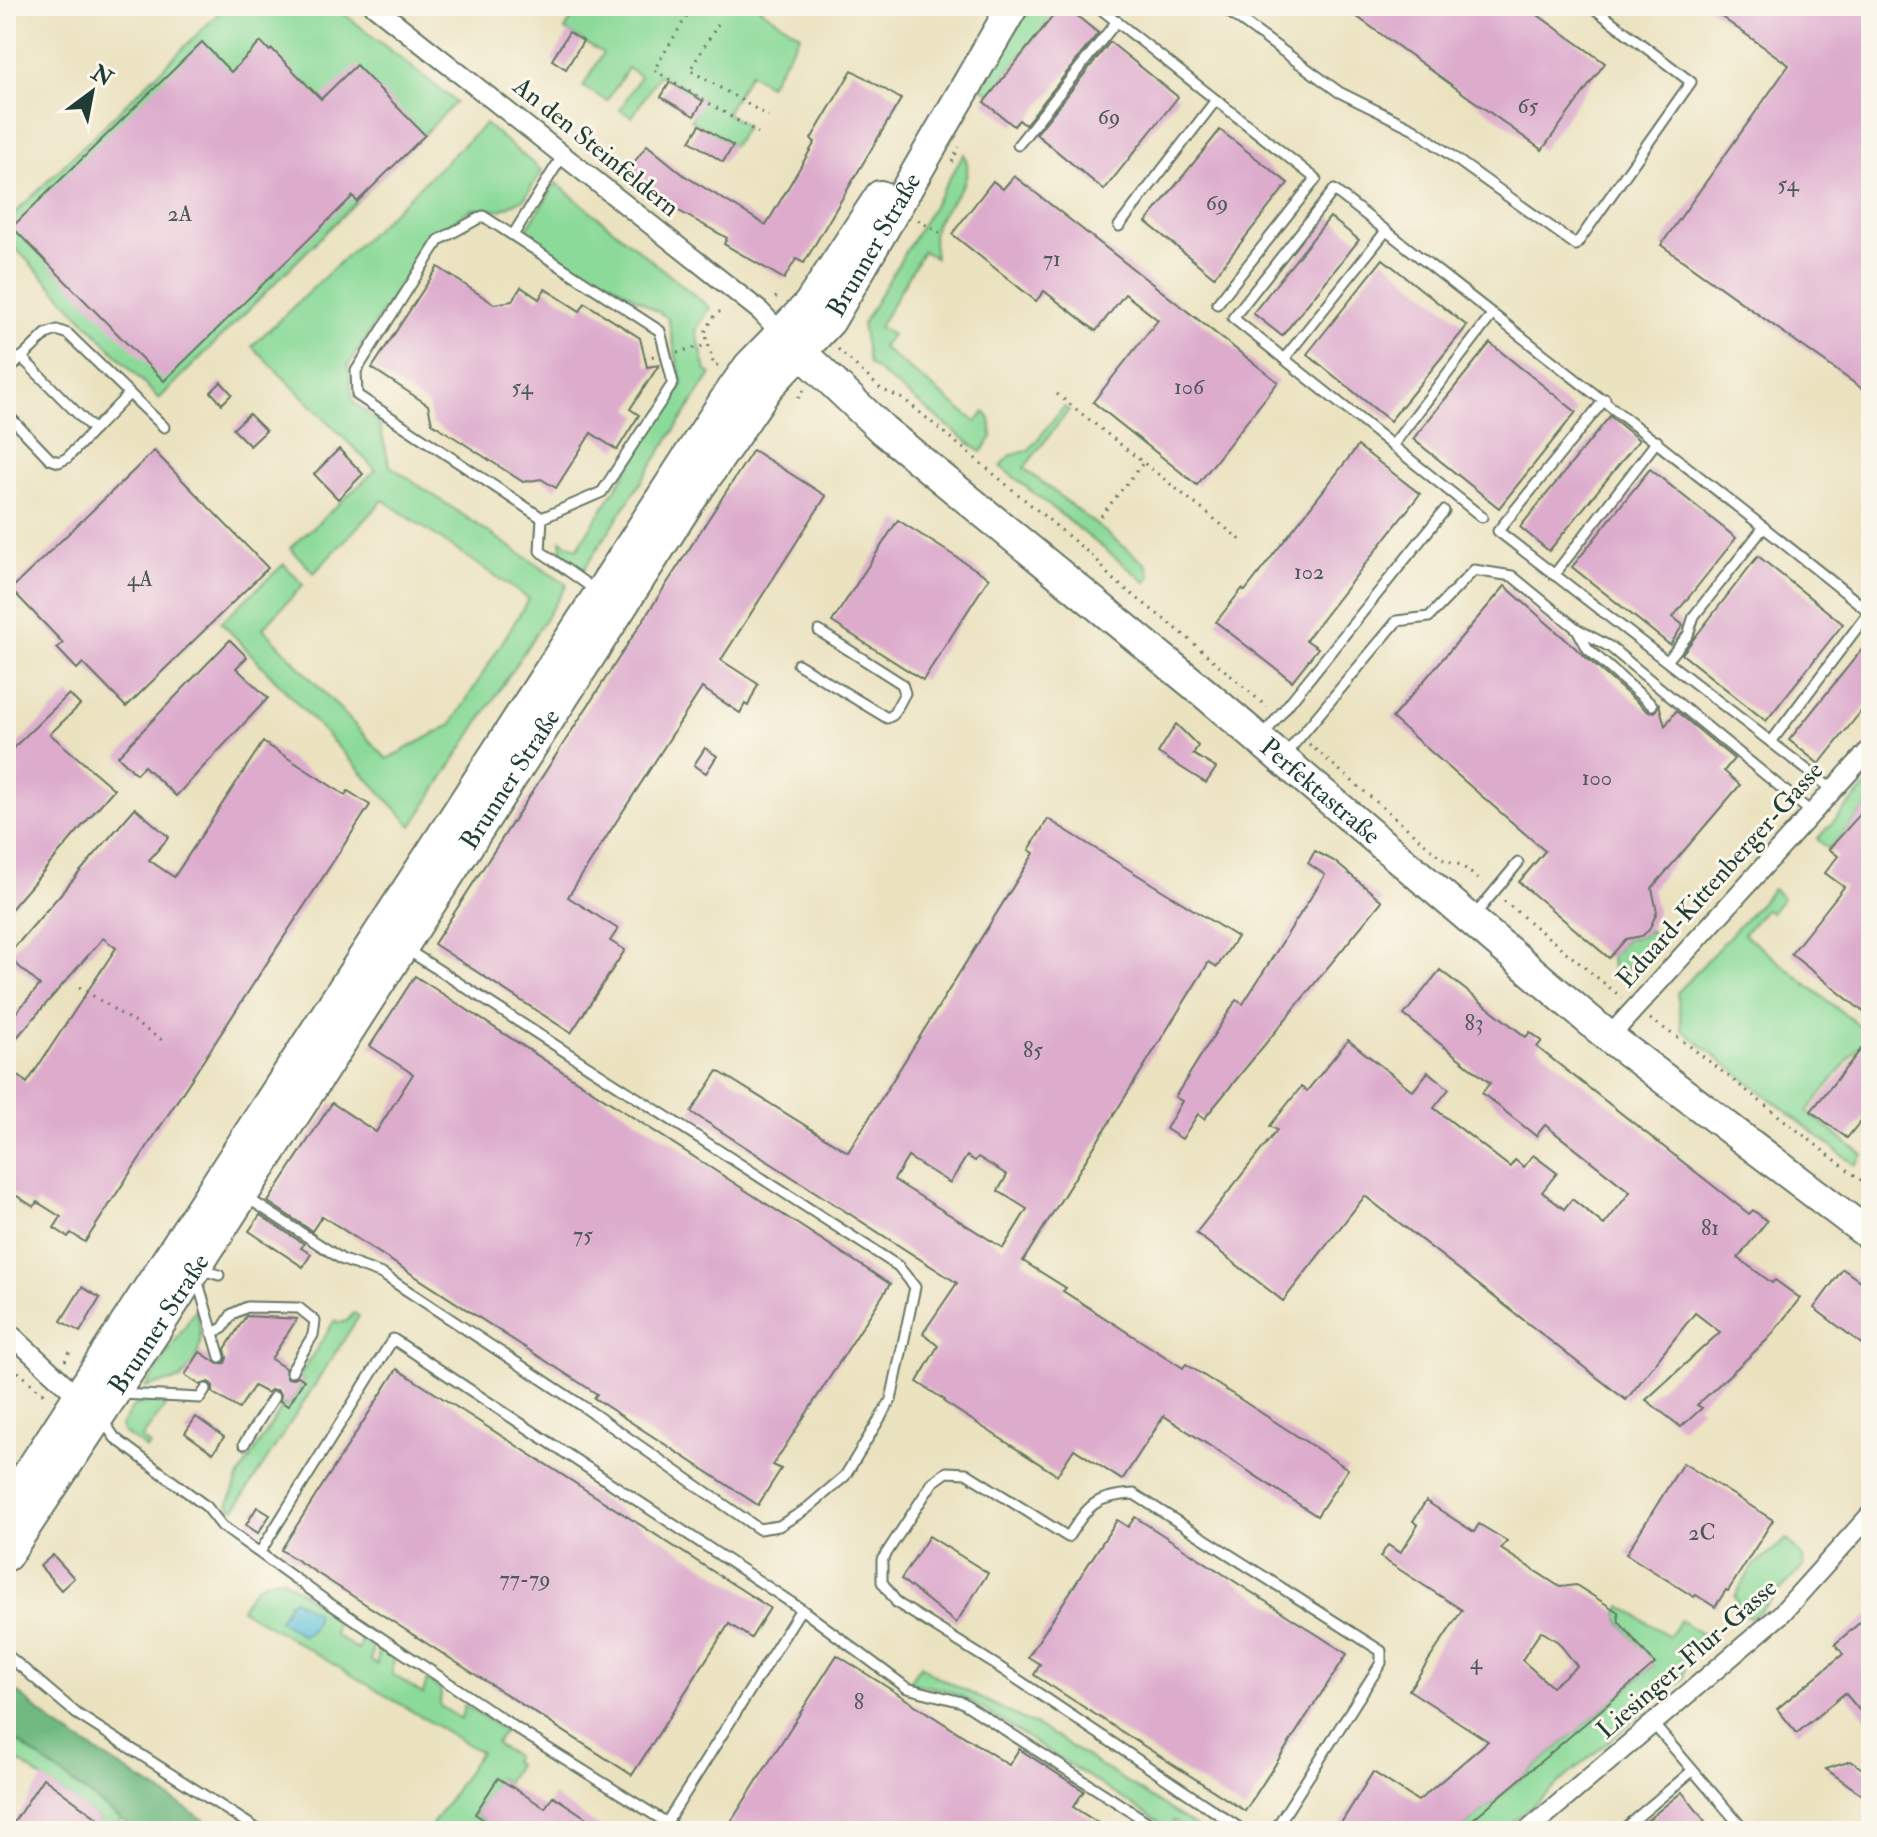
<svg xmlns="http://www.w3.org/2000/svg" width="1877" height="1837" font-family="'IM FELL Double Pica',serif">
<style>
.green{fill:#8bda99;stroke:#558c66;stroke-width:2}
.forest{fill:#70ba81;stroke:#487c5a;stroke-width:2}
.water{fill:#5cc1da;stroke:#3e7f87;stroke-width:2}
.building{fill:#ddaccd;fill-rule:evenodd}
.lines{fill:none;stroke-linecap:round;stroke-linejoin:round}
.service-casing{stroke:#667765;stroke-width:13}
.minor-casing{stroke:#667765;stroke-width:22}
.primary-casing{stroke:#667765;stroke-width:34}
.path{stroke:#667765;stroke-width:3;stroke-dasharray:2 6;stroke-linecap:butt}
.service{stroke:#fff;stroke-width:9}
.minor{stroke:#fff;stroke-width:18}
.primary{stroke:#fff;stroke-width:30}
.labels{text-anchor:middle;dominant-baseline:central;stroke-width:6;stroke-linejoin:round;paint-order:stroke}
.number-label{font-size:22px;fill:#4e595a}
.street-label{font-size:26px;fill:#1f3d34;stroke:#fbf7ec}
</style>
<rect width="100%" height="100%" fill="#fbf7ec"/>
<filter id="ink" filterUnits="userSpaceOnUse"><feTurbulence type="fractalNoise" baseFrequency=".0125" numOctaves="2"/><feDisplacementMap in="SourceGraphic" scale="16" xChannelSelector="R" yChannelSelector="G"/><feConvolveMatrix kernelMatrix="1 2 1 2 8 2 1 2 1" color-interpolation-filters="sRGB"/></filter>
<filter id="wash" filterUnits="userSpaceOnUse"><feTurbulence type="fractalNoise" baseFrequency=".006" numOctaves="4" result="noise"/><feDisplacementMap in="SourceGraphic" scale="32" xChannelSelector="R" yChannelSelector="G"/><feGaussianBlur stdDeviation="1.8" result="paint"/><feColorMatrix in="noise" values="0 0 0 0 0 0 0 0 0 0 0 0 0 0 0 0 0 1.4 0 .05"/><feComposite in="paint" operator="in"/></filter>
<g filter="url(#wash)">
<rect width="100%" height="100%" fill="#ebe2c0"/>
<g class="green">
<polygon points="226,6 334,6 456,102 159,399 6,238 6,222"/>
<polygon points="579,6 756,6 800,35 769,85 750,73 726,113 746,126 733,146 691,120 702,101 659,75 632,117 620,110 640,76 628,68 607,101 583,87 603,53 565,30"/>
<polygon points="1035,6 1061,6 991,94 981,88 1023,19"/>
<polygon points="485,124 542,171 524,199 501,210 472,209 433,234 348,366 353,402 379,423 390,466 567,585 412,826 221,622 284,564 303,585 263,628 387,759 451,725 529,599 383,500 314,573 290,548 376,470 252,346"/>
<path d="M964 154C978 182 946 201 935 226 931 234 934 248 935 258L923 251 879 327 892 335 882 347 976 422 985 412 990 419 992 437 981 452 869 364 862 325Z"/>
<polygon points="556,183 710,308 696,330 706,371 711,374 583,571 562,551 561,540 577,549 682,384 668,318 599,275 595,280 524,233"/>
<polygon points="1064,407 1069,410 1024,468 1146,564 1151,576 1146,582 1001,467 1009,456 1029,450"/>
<polygon points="1871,782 1871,802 1829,849 1817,839"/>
<polygon points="1773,889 1783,898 1771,913 1765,909 1744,934 1869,1034 1807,1112 1863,1155 1855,1165 1682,1030 1677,993"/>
<polygon points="1649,930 1660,941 1636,967 1612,969 1611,956 1626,939 1642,936"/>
<path d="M196 1309C204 1341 203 1354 181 1379L146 1387Z"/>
<polygon points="354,1313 359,1316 235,1509 228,1505 239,1476 284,1404 289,1406 304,1380 299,1377 335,1320 339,1323 347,1321"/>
<polygon points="163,1400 165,1406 141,1439 150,1445 147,1449 124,1433 121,1426 134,1405"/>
<polygon points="1787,1539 1803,1558 1804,1566 1756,1615 1749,1617 1741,1611 1735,1596 1753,1566"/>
<path d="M282 1578 337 1618 334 1634 358 1650 362 1636 373 1643 371 1661 377 1664 379 1647 394 1658 392 1674 423 1694 427 1680 441 1690 440 1706 461 1719 464 1705 504 1730 496 1744 515 1756 512 1761 517 1764 506 1783 499 1778 475 1814 487 1822 481 1831H428L480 1752 241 1609C252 1589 258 1580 282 1578Z"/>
<polygon points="1621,1606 1669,1636 1680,1620 1705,1636 1685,1667 1684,1678 1502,1831 1459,1831 1654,1665 1619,1621 1618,1612"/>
<polygon points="921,1665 932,1674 1045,1730 1203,1831 1190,1831 1174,1821 1170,1829 965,1698 942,1689 909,1683"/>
<polygon points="6,1733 121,1819 114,1831 94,1831 100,1820 6,1752"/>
</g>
<polygon class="forest" points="6,1682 53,1724 221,1831 137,1831 6,1733"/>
<path class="water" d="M295 1600 316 1613C316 1624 312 1631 303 1636L279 1620 290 1601Z"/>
<g id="blocks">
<g class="building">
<polygon points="1061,6 1065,6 1098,33 1025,125 1019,120 1014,126 984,102"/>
<polygon points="1342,6 1525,6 1605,63 1542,150"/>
<polygon points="1706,6 1871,6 1871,395 1661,245 1789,65"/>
<polygon points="569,32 583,41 566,69 552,60"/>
<polygon points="202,42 231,72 261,42 270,51 272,49 321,99 356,65 425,135 357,202 353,196 164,381 12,227"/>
<polygon points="1110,42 1178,97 1104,190 1036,134"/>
<polygon points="852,70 901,99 804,263 796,259 784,279 724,244 727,238 668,205 627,172 647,145 685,176 766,225 815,142 811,139"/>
<polygon points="670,82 703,101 694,116 661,97"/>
<polygon points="700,125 733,146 723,162 690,141"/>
<polygon points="1220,130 1288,183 1214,277 1146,222"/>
<polygon points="1014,176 1278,382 1197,485 1093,402 1158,320 1125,294 1096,331 1044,291 1036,301 952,234 993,181 1003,189"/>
<polygon points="1330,217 1359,240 1282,336 1253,313"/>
<polygon points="1383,259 1467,326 1390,421 1307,354"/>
<polygon points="438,267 494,304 512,301 521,287 539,299 545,289 580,311 585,303 640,338 647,367 659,365 630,409 639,415 617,450 591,433 556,488 541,479 523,482 432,423 428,405 372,368"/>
<polygon points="1490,343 1576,412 1499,508 1413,439"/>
<polygon points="221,382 232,394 222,404 211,392"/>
<polygon points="249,414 266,431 250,446 233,429"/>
<polygon points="1610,416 1639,440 1549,551 1520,527"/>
<polygon points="1358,446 1420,494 1306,640 1318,648 1292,681 1216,622 1242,589 1245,591"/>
<polygon points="339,449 363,474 338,499 314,474"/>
<polygon points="753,450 826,496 721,660 758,684 748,706 745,704 740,713 702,688 568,897 618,929 610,941 625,950 571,1033 434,944"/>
<polygon points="154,451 268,568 126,707 83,663 77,669 57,648 63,643 11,589"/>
<polygon points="1650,469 1736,538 1673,617 1683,625 1670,645 1572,567"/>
<polygon points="898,520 989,578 923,680 832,622"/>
<polygon points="1758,556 1843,624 1766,721 1682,654"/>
<polygon points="1505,586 1647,711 1655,712 1659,704 1665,726 1676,711 1734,759 1724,771 1740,785 1652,888 1657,912 1649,930 1642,936 1626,939 1609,958 1519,882 1545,851 1392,718"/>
<polygon points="1871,638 1871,699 1819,764 1789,740"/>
<polygon points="230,640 247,657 236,668 268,698 176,796 144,766 136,774 118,756"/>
<polygon points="69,694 80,705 50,734 114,789 6,915 6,755"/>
<polygon points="1176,724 1198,746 1193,754 1216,768 1206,783 1158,753"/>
<polygon points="263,742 345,795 348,791 370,805 85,1242 71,1233 68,1237 54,1228 61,1217 37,1202 34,1207 6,1189 6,1065 27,1083 116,948 103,938 6,1050 6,1009 14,1015 40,985 7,956 135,808 169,837 149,860 174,877"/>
<polygon points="705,748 717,756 706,773 694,765"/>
<polygon points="1871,802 1871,1018 1791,954 1844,887 1825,873 1838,856 1829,849"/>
<path d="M1048 819 1237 937 1217 967 1209 962 1023 1261 1066 1288 1063 1291 1183 1368 1186 1364 1348 1469 1317 1516 1164 1416 1122 1480 1074 1449 1057 1475 944 1402 945 1400 917 1382 938 1346 923 1333 957 1283 691 1112 718 1071 848 1152 1034 853 1029 850ZM967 1156 975 1161 978 1157 1007 1175 998 1191 1027 1209 1003 1248 894 1180 908 1157 950 1183Z"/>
<polygon points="1315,851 1334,861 1382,901 1204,1119 1198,1114 1182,1139 1166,1129 1182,1101 1175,1097 1236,1000 1243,1004 1325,875 1308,863"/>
<polygon points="1440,970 1526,1037 1530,1032 1542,1041 1537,1047 1749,1214 1753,1210 1767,1221 1738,1258 1772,1283 1775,1280 1800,1298 1768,1339 1697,1405 1702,1408 1681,1427 1646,1400 1720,1332 1695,1313 1626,1400 1365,1196 1283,1301 1196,1233 1277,1130 1270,1126 1301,1087 1307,1091 1348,1040 1413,1091 1428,1072 1449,1089 1434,1108 1510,1167 1515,1160 1524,1167 1533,1155 1557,1173 1542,1192 1564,1209 1572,1199 1604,1225 1630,1192 1545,1125 1536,1136 1482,1093 1490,1083 1404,1015"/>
<polygon points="415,976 890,1284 773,1465 781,1469 758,1505 594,1398 597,1394 322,1216 312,1231 268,1202 332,1103 376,1132 413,1074 370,1046"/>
<polygon points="1871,1037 1871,1108 1847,1138 1811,1111"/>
<polygon points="260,1215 304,1244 301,1248 311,1254 303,1267 249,1231"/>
<polygon points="1843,1269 1871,1289 1871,1351 1814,1308"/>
<polygon points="82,1287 100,1298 80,1332 61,1321"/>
<polygon points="246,1316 297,1319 271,1359 285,1368 287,1378 292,1379 298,1376 304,1380 288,1406 280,1401 281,1394 277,1390 271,1390 267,1393 254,1386 239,1409 213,1393 213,1386 209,1382 200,1385 185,1375 200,1352 218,1364 225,1363 227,1358 225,1349"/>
<polygon points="397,1369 770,1608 751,1638 729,1624 632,1775 281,1550"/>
<polygon points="196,1417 224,1437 213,1453 185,1433"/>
<polygon points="1683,1463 1773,1520 1728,1591 1726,1590 1715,1607 1696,1595 1694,1597 1626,1554"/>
<path d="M1426 1501 1474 1532 1479 1524 1507 1541 1501 1549 1560 1587 1576 1585 1618 1612 1619 1622 1655 1664 1459 1831H1336L1373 1772 1418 1801 1488 1741 1409 1690 1462 1610 1380 1557 1388 1545 1400 1553 1418 1525 1413 1521ZM1541 1631 1558 1642 1577 1666 1552 1687 1522 1660Z"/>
<polygon points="257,1507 270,1515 258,1533 246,1525"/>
<polygon points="1135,1517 1347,1654 1245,1811 1034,1675 1040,1664 1028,1657 1117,1520 1128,1527"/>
<polygon points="929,1536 988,1573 956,1623 901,1579"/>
<polygon points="53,1555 74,1578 61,1590 40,1566"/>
<polygon points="1871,1613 1871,1724 1845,1693 1797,1733 1777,1709 1843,1654 1835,1644"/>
<polygon points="837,1655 1009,1765 1019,1749 1084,1791 1073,1807 1111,1831 725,1831"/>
<polygon points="1851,1761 1871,1775 1871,1801 1826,1769"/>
<polygon points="43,1778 100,1820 94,1831 8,1831"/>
<polygon points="498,1778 545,1808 553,1796 606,1831 481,1831 487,1822 475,1814"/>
<polygon points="1682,1792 1705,1821 1694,1831 1634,1831"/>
</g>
</g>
</g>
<g filter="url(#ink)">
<use href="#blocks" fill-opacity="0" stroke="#667765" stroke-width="2"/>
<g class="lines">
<g class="service-casing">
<g id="service">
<polyline points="1097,6 1316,179 1217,304"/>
<polyline points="1221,6 1339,92 1414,129 1576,245 1691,82 1591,6"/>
<polyline points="1018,145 1117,21"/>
<polyline points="1119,226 1216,100"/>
<polyline points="513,235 563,155"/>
<polyline points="21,357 94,430 128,395"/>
<polyline points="1284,359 1386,231"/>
<polyline points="6,373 46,334 57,330 68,334 164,427"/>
<polyline points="1605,399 1498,531 1833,790"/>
<polyline points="6,413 50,459 59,462 67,458 94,430"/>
<polyline points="1392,446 1492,315"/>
<path d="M1482 517 1233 318 1334 190C1514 331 1693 470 1871 613"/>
<polyline points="542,518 602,492 673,383 660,331 483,216 439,240 356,371 357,395 542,518 540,551 598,592"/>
<polyline points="1554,575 1657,441"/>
<polyline points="1577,629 1588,649 1652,705"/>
<polyline points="1668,660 1688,635 1694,616 1764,527"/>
<polyline points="798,664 887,718 893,715 905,693 902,684 819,631"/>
<polyline points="1262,737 1444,511"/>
<polyline points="1771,742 1869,612"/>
<polyline points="1284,756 1397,621 1429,617 1474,570 1512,576 1577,629 1610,647 1812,813"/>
<polyline points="1474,916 1518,863"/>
<polyline points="246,1197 343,1260 382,1274 581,1405 759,1529 779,1526 805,1510 845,1476 891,1400 915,1287 898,1266 406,949"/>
<polyline points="201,1270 219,1275"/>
<polyline points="197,1279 220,1357"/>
<polyline points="212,1333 223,1328 232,1314 247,1307 299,1308 315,1321 313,1335 291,1372"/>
<polyline points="122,1394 200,1398 206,1389"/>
<polyline points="102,1419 115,1438 207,1507 222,1526 329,1603 525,1734 680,1831"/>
<polyline points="244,1444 274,1397"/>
<polyline points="260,1552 393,1339 801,1609 907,1688 962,1702 1161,1831"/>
<polyline points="6,1654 77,1714 260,1831"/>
<polyline points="1654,1725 1745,1831"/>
<polyline points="667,1822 801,1609"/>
<path d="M1244 1831 996 1665 897 1603 882 1582V1560L933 1482 947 1472 966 1473 1068 1537C1089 1505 1094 1496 1134 1494L1381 1651V1663L1274 1831"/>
<polyline points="1621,1831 1692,1771"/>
</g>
</g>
<g class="minor-casing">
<g id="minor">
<polyline points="374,6 760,311 781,333"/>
<polyline points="1609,1037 1871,748"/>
<polyline points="6,1330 83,1401"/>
<polyline points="1527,1831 1781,1614 1871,1514"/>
</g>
</g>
<g class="primary-casing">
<g id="primary">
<path id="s1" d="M788 340 883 430 1202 691 1609 1037 1871 1236"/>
<polyline points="6,1508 725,400 749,366 809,304 880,196"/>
<path id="s2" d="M6 1556 152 1336 689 502 768 387 830 321 1013 6"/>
</g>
</g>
<g class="path">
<polyline points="691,9 654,70 758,133"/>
<polyline points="718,24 690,70 768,116"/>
<polyline points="952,162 959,147"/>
<polyline points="918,220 941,234"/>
<polyline points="775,298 781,293"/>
<polyline points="838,349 881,389 905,400 1097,560 1110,577 1183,634 1267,707"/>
<polyline points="677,352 708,345"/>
<polyline points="644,358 654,356"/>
<polyline points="718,365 714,366 705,332 717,312 723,312"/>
<polyline points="1057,394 1242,541"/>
<polyline points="798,398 805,389"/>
<polyline points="1101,516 1143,463"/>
<polyline points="1309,744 1444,860 1461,865 1483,883"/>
<polyline points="1504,901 1622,998"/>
<polyline points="79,987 165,1042"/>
<polyline points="1650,1019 1687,1044 1871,1188"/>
<polyline points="6,1361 42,1393 44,1390"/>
<polyline points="65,1361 72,1348"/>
</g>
<use href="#service" class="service"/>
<use href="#minor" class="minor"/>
<use href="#primary" class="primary"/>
</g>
</g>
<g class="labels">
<g class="number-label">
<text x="1528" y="106">65</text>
<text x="1109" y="117">69</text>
<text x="1788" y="184">54</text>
<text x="1217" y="203">69</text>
<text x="180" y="214">2A</text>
<text x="1052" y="259">71</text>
<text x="522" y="387">54</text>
<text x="1189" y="387">106</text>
<text x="1309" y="572">102</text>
<text x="140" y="579">4A</text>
<text x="1597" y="778">100</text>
<text x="1474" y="1023">83</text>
<text x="1033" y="1050">85</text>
<text x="1710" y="1228">81</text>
<text x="583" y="1235">75</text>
<text x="1702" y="1533">2C</text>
<text x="525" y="1579">77-79</text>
<text x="1476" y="1662">4</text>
<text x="859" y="1702">8</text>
</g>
<g class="street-label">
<text transform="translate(596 147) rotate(39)">An den Steinfeldern</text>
<text stroke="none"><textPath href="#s2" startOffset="1574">Brunner Straße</textPath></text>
<text stroke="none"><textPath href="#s2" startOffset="926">Brunner Straße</textPath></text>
<text stroke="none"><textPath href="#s1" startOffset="698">Perfektastraße</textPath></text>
<text transform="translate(1720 875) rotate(-48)">Eduard-Kittenberger-Gasse</text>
<text stroke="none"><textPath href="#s2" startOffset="278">Brunner Straße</textPath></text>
<text transform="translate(1687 1659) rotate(-41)">Liesinger-Flur-Gasse</text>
</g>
</g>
<rect width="1877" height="1837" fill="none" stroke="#fbf7ec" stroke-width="32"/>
<g transform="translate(92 92) rotate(32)" stroke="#fbf7ec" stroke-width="6" paint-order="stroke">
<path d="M0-6L14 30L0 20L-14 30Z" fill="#1f3d34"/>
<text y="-12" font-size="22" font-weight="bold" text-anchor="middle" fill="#1f3d34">N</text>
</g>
</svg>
